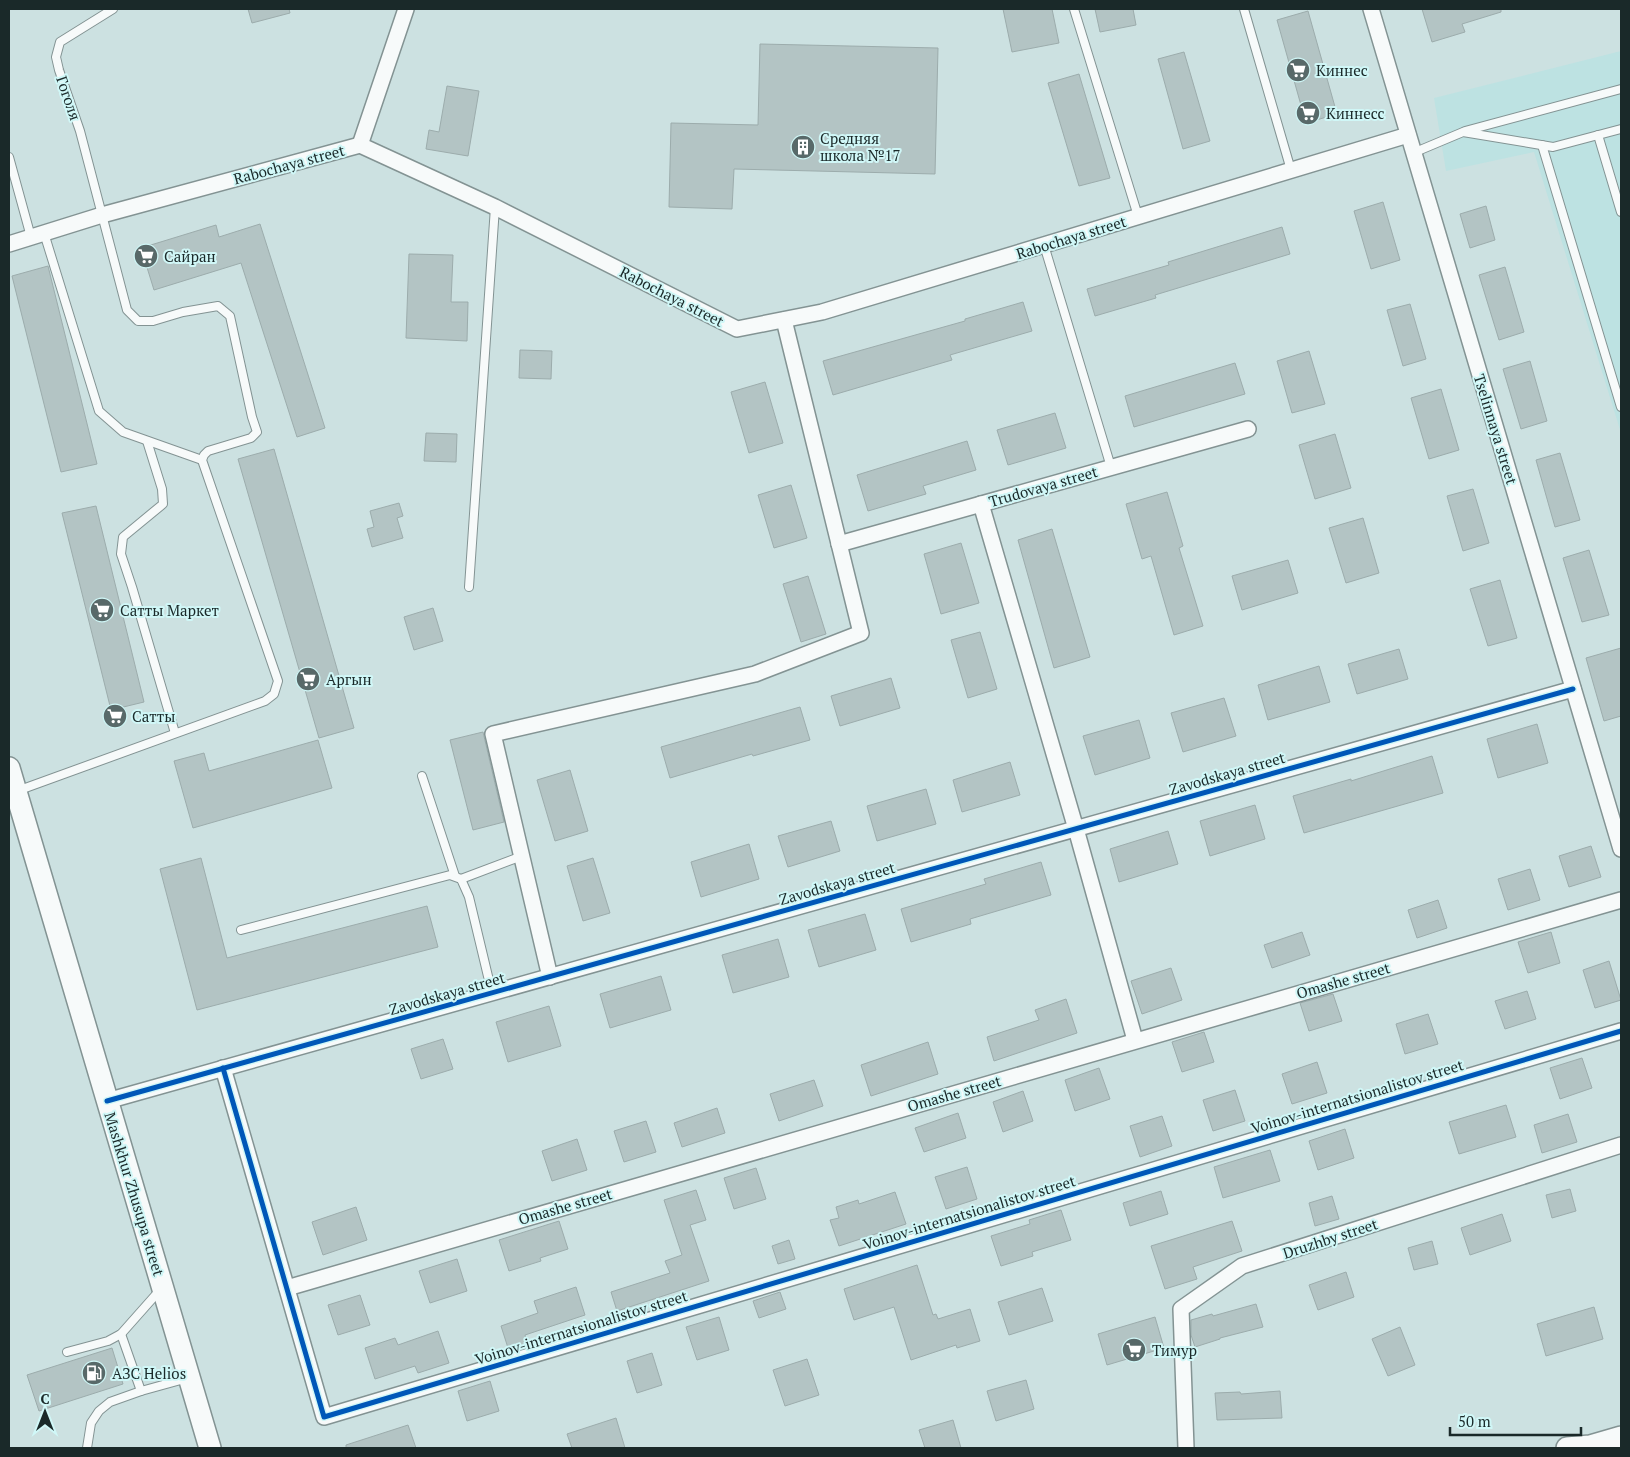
<svg xmlns="http://www.w3.org/2000/svg" width="1630" height="1457" font-family="'PT Serif',serif">
<style>
.built{fill:#bde2e2}
.building{fill:#b3c4c4;stroke:#9cacac}
.lines{fill:none;stroke-linecap:round;stroke-linejoin:round}
.lane-casing{stroke:#839393;stroke-width:10}
.street-casing{stroke:#839393;stroke-width:18}
.secondary-casing{stroke:#839393;stroke-width:24}
.lane{stroke:#f7fafa;stroke-width:8}
.street{stroke:#f7fafa;stroke-width:15}
.secondary{stroke:#f7fafa;stroke-width:21}
.cycleway-casing{stroke:#d0f7f7;stroke-width:8}
.cycleway{stroke:#0057b8;stroke-width:5}
.labels{text-anchor:middle;dominant-baseline:central;stroke-width:4;stroke-linejoin:round;paint-order:stroke}
.poi-label{font-size:15px;fill:#1a2929;stroke:#d0f7f7;text-anchor:start}
.street-label{font-size:15px;fill:#1a2929;stroke:#d0f7f7}
</style>
<rect width="100%" height="100%" fill="#cce1e1"/>
<polygon class="built" points="1621,51 1621,433 1534,152 1446,171 1434,98"/>
<g class="building">
<polygon points="248,9 289,9 290,13 252,23"/>
<polygon points="1003,9 1052,9 1059,43 1012,52"/>
<polygon points="1095,9 1133,9 1136,25 1100,32"/>
<polygon points="1422,9 1501,9 1501,12 1462,24 1465,32 1432,42"/>
<polygon points="1308,11 1337,114 1306,123 1277,20"/>
<polygon points="760,44 938,48 935,174 734,169 732,209 669,207 671,123 758,125"/>
<polygon points="1184,52 1210,141 1183,149 1158,59"/>
<polygon points="1079,74 1110,178 1079,186 1048,83"/>
<polygon points="447,86 479,91 468,156 426,149 429,130 439,132"/>
<polygon points="1383,202 1400,260 1371,269 1354,211"/>
<polygon points="1486,206 1495,240 1470,248 1460,214"/>
<polygon points="260,224 325,428 297,437 241,263 154,290 141,248 216,225 219,237"/>
<polygon points="1282,227 1290,254 1155,295 1156,298 1095,316 1087,289 1169,265 1168,262"/>
<polygon points="409,254 453,255 451,302 468,302 467,341 406,338"/>
<polygon points="48,266 97,464 61,472 12,276"/>
<polygon points="1505,267 1524,332 1499,340 1479,275"/>
<polygon points="1023,302 1032,331 950,355 952,360 833,395 823,361 965,321 965,319"/>
<polygon points="1410,304 1426,359 1403,366 1387,310"/>
<polygon points="520,350 552,351 551,379 519,378"/>
<polygon points="1309,351 1325,404 1292,413 1277,361"/>
<polygon points="1530,361 1547,421 1521,429 1503,369"/>
<polygon points="1235,363 1245,394 1134,427 1125,396"/>
<polygon points="765,382 783,443 749,453 731,392"/>
<polygon points="1441,389 1459,450 1429,459 1411,398"/>
<polygon points="1055,413 1066,448 1008,465 997,430"/>
<polygon points="426,433 457,434 456,462 424,461"/>
<polygon points="1335,434 1351,488 1315,499 1299,445"/>
<polygon points="967,441 976,470 923,486 926,494 868,511 857,475"/>
<polygon points="274,449 354,728 319,738 238,459"/>
<polygon points="1560,453 1580,520 1555,527 1536,460"/>
<polygon points="791,485 807,538 774,548 758,495"/>
<polygon points="1473,489 1489,543 1463,551 1447,496"/>
<polygon points="1167,492 1183,546 1179,548 1203,626 1174,635 1151,556 1142,559 1126,504"/>
<polygon points="399,503 403,516 397,518 403,538 372,547 367,529 374,527 370,511"/>
<polygon points="96,506 144,702 111,710 62,513"/>
<polygon points="1363,518 1379,573 1346,583 1329,528"/>
<polygon points="1052,529 1090,657 1054,668 1018,540"/>
<polygon points="961,543 979,603 941,614 924,554"/>
<polygon points="1589,550 1609,615 1582,622 1563,558"/>
<polygon points="1288,560 1298,593 1242,610 1232,576"/>
<polygon points="808,576 826,634 801,642 783,584"/>
<polygon points="1500,580 1517,638 1488,646 1470,589"/>
<polygon points="433,608 443,641 414,650 404,617"/>
<polygon points="980,632 997,689 968,698 951,640"/>
<polygon points="1621,648 1621,716 1604,721 1586,658"/>
<polygon points="1399,649 1408,679 1357,694 1348,664"/>
<polygon points="1319,666 1330,702 1268,720 1258,685"/>
<polygon points="891,678 900,708 840,726 831,696"/>
<polygon points="1224,698 1236,736 1183,752 1171,713"/>
<polygon points="800,707 810,740 753,756 752,754 670,778 661,747"/>
<polygon points="1139,720 1150,758 1095,775 1083,736"/>
<polygon points="1537,724 1548,763 1498,778 1487,739"/>
<polygon points="483,732 504,822 473,830 450,740"/>
<polygon points="318,740 332,788 193,828 174,761 204,753 209,771"/>
<polygon points="1432,756 1443,793 1304,833 1293,796 1351,779 1351,781"/>
<polygon points="1010,762 1020,795 962,812 953,780"/>
<polygon points="570,770 588,831 555,841 537,780"/>
<polygon points="926,789 936,824 877,841 867,806"/>
<polygon points="1255,805 1265,839 1210,856 1200,821"/>
<polygon points="831,821 840,851 788,867 778,836"/>
<polygon points="1168,831 1178,864 1119,882 1110,849"/>
<polygon points="749,844 759,879 701,897 691,862"/>
<polygon points="1591,846 1601,877 1569,887 1559,856"/>
<polygon points="201,858 227,958 427,906 438,947 197,1010 160,869"/>
<polygon points="593,858 610,913 583,921 567,866"/>
<polygon points="1041,862 1051,895 970,919 971,924 911,942 901,909 986,884 984,879"/>
<polygon points="1530,869 1540,900 1508,910 1498,879"/>
<polygon points="1438,900 1447,928 1417,938 1408,910"/>
<polygon points="865,914 876,950 819,967 808,930"/>
<polygon points="1302,932 1310,955 1272,968 1264,945"/>
<polygon points="1551,932 1560,963 1528,973 1518,942"/>
<polygon points="778,939 789,977 733,993 722,955"/>
<polygon points="1609,961 1621,1000 1595,1008 1583,970"/>
<polygon points="1171,968 1182,1000 1142,1014 1131,981"/>
<polygon points="661,976 671,1010 610,1028 600,994"/>
<polygon points="1527,991 1536,1019 1505,1029 1495,1001"/>
<polygon points="1333,994 1342,1021 1309,1031 1300,1003"/>
<polygon points="1066,999 1077,1033 994,1061 987,1037 1039,1020 1035,1010"/>
<polygon points="549,1006 561,1046 508,1062 496,1022"/>
<polygon points="1428,1014 1438,1044 1405,1054 1396,1024"/>
<polygon points="1204,1032 1214,1062 1182,1072 1172,1042"/>
<polygon points="443,1039 453,1069 421,1079 411,1049"/>
<polygon points="928,1042 938,1074 871,1096 861,1065"/>
<polygon points="1582,1058 1592,1088 1560,1099 1550,1068"/>
<polygon points="1317,1062 1327,1093 1292,1104 1282,1074"/>
<polygon points="1099,1068 1110,1099 1075,1111 1065,1080"/>
<polygon points="814,1080 823,1106 779,1121 770,1094"/>
<polygon points="1235,1090 1245,1121 1213,1131 1203,1100"/>
<polygon points="1023,1091 1033,1121 1003,1132 993,1102"/>
<polygon points="1506,1105 1516,1137 1459,1154 1449,1122"/>
<polygon points="717,1108 725,1133 682,1147 674,1123"/>
<polygon points="958,1113 966,1138 924,1152 915,1128"/>
<polygon points="1568,1114 1577,1142 1542,1153 1534,1125"/>
<polygon points="1162,1116 1172,1146 1140,1157 1130,1126"/>
<polygon points="646,1121 656,1152 624,1162 614,1131"/>
<polygon points="1345,1129 1354,1158 1318,1170 1309,1141"/>
<polygon points="577,1139 587,1170 552,1181 542,1151"/>
<polygon points="1270,1150 1280,1181 1223,1198 1214,1167"/>
<polygon points="967,1167 977,1199 946,1209 935,1177"/>
<polygon points="756,1168 766,1199 734,1209 724,1178"/>
<polygon points="1570,1189 1576,1211 1552,1218 1546,1195"/>
<polygon points="696,1190 706,1220 690,1225 709,1281 617,1311 611,1292 670,1273 665,1261 682,1255 664,1200"/>
<polygon points="1161,1191 1168,1214 1130,1226 1123,1203"/>
<polygon points="895,1192 906,1224 839,1246 830,1220 839,1218 836,1207 858,1200 859,1204"/>
<polygon points="1332,1196 1339,1219 1315,1226 1309,1203"/>
<polygon points="356,1207 367,1240 323,1255 312,1222"/>
<polygon points="1061,1210 1071,1240 1032,1252 1033,1256 1001,1266 991,1236 1030,1224 1029,1220"/>
<polygon points="1502,1214 1511,1241 1470,1255 1461,1228"/>
<polygon points="559,1221 568,1249 540,1258 541,1261 509,1271 499,1240"/>
<polygon points="1232,1221 1242,1251 1193,1267 1197,1279 1165,1289 1151,1246"/>
<polygon points="789,1240 795,1259 778,1264 772,1246"/>
<polygon points="1432,1241 1438,1264 1414,1270 1408,1248"/>
<polygon points="457,1259 467,1291 430,1303 419,1271"/>
<polygon points="917,1265 933,1315 936,1314 938,1319 970,1309 980,1341 957,1348 956,1345 911,1360 894,1307 854,1320 844,1289"/>
<polygon points="1346,1272 1354,1297 1318,1310 1309,1285"/>
<polygon points="576,1287 585,1315 525,1335 528,1345 509,1351 501,1326 538,1313 534,1301"/>
<polygon points="1042,1288 1053,1321 1009,1335 998,1302"/>
<polygon points="780,1292 786,1309 759,1318 753,1301"/>
<polygon points="360,1295 370,1325 338,1335 328,1305"/>
<polygon points="1256,1304 1263,1327 1220,1338 1220,1339 1195,1347 1191,1335 1191,1320 1212,1314 1213,1316"/>
<polygon points="1594,1307 1603,1339 1546,1356 1537,1324"/>
<polygon points="719,1317 729,1350 697,1360 686,1327"/>
<polygon points="1155,1317 1164,1348 1107,1365 1098,1334"/>
<polygon points="1400,1327 1415,1365 1388,1376 1372,1339"/>
<polygon points="438,1331 449,1363 418,1373 415,1366 375,1379 365,1348 395,1338 398,1345"/>
<polygon points="112,1348 123,1384 39,1411 27,1375"/>
<polygon points="652,1353 662,1385 637,1393 627,1361"/>
<polygon points="807,1359 819,1395 785,1406 773,1370"/>
<polygon points="1026,1380 1034,1409 996,1421 987,1391"/>
<polygon points="490,1381 499,1411 467,1421 458,1391"/>
<polygon points="1280,1391 1282,1418 1217,1420 1215,1393 1240,1392 1241,1394"/>
<polygon points="616,1418 625,1448 572,1448 567,1434"/>
<polygon points="953,1420 961,1448 925,1448 919,1430"/>
<polygon points="408,1425 416,1448 346,1448 346,1445"/>
</g>
<g class="lines">
<g class="lane-casing">
<g id="lane">
<polyline points="1074,9 1138,216"/>
<polyline points="1244,9 1291,170"/>
<polyline points="1465,131 1621,89"/>
<polyline points="1598,135 1621,212"/>
<polyline points="1542,145 1621,407"/>
<polyline points="1413,153 1463,132 1553,147 1621,129"/>
<polyline points="9,157 31,237"/>
<polyline points="44,233 99,411 123,432 202,460"/>
<polyline points="1044,245 1111,467"/>
<polyline points="147,441 162,489 163,504 123,537 121,554 132,587 175,733"/>
<polyline points="469,587 495,207"/>
<polyline points="422,776 455,876"/>
<polyline points="17,791 265,701 274,694 278,681 202,460 204,455 208,451 251,438 257,432 252,417 230,316 218,306 183,312 153,321 138,321 127,310 80,131 59,70 56,57 60,42 113,9"/>
<polyline points="461,879 522,856"/>
<polyline points="241,930 450,875 461,879 469,897 492,993"/>
<polyline points="121,1334 141,1391"/>
<polyline points="67,1352 108,1341 121,1334 160,1290"/>
<polyline points="87,1448 91,1423 99,1411 110,1402 141,1391 188,1378"/>
</g>
</g>
<g class="street-casing">
<g id="street">
<polyline points="1371,9 1621,849"/>
<polyline points="360,145 406,9"/>
<polyline points="9,244 102,215 360,145 495,207 737,329 822,312 1408,135"/>
<polyline points="981,504 1076,829 1135,1040"/>
<polyline points="839,544 1248,429"/>
<polyline points="550,977 493,734 755,674 861,633 784,320"/>
<polyline points="223,1068 324,1417 1621,1031"/>
<polyline points="107,1101 1573,689"/>
<polyline points="287,1288 1621,900"/>
<polyline points="1186,1448 1181,1309 1242,1266 1621,1145"/>
</g>
</g>
<g class="secondary-casing">
<g id="secondary">
<polyline points="9,768 210,1448"/>
<polyline points="1567,1448 1590,1446 1621,1437"/>
</g>
</g>
<use href="#lane" class="lane"/>
<use href="#street" class="street"/>
<use href="#secondary" class="secondary"/>
<g class="cycleway-casing">
<g id="cycleway">
<polyline points="223,1068 324,1417 1621,1031"/>
<polyline points="107,1101 1573,689"/>
</g>
</g>
<use href="#cycleway" class="cycleway"/>
</g>
<defs>
<g id="supermarket-disc" transform="scale(1.25)"><circle r="9.5" fill="#586969" stroke="#d0f7f7"/><path d="M-6-5.5h2.5l.6 2H6L4.5 2H-2.5L-4.4-4H-6ZM-1.5 3.2a1.3 1.3 0 1 0 .1 0ZM3 3.2a1.3 1.3 0 1 0 .1 0Z" fill="#fff"/></g>
<g id="building-disc" transform="scale(1.25)"><circle r="9.5" fill="#586969" stroke="#d0f7f7"/><path d="M-4-6H4V6H1V3H-1V6H-4ZM-2.5-4.3h1.7v1.8h-1.7ZM.8-4.3h1.7v1.8H.8ZM-2.5-1h1.7V.8h-1.7ZM.8-1h1.7V.8H.8Z" fill="#fff"/></g>
<g id="fuel-disc" transform="scale(1.25)"><circle r="9.5" fill="#586969" stroke="#d0f7f7"/><path d="M-5.5-6h7V0h2V4h1.3V-2.5L3-4.5l.8-.8L6-3V5H2.5V1h-1V6h-7ZM-4.2-4.7v3.2H.2V-4.7Z" fill="#fff"/></g>
</defs>
<g fill-rule="evenodd">
<use href="#supermarket-disc" x="1298" y="70"/>
<use href="#supermarket-disc" x="1308" y="113"/>
<use href="#building-disc" x="803" y="147"/>
<use href="#supermarket-disc" x="146" y="256"/>
<use href="#supermarket-disc" x="102" y="610"/>
<use href="#supermarket-disc" x="308" y="679"/>
<use href="#supermarket-disc" x="115" y="716"/>
<use href="#supermarket-disc" x="1134" y="1350"/>
<use href="#fuel-disc" x="94" y="1373"/>
</g>
<g class="labels">
<g class="poi-label">
<text x="1316" y="70">Киннес</text>
<text x="1326" y="113">Киннесс</text>
<text x="820" y="138">Средняя<tspan x="820" dy="17">школа №17</tspan></text>
<text x="164" y="256">Сайран</text>
<text x="120" y="610">Сатты Маркет</text>
<text x="326" y="679">Аргын</text>
<text x="132" y="716">Сатты</text>
<text x="1152" y="1350">Тимур</text>
<text x="112" y="1373">АЗС Helios</text>
</g>
<g class="street-label">
<text transform="translate(69 98) rotate(71)">Гоголя</text>
<text transform="translate(289 164) rotate(-15)">Rabochaya street</text>
<text transform="translate(1071 237) rotate(-17)">Rabochaya street</text>
<text transform="translate(672 296) rotate(27)">Rabochaya street</text>
<text transform="translate(1496 429) rotate(73)">Tselinnaya street</text>
<text transform="translate(1043 486) rotate(-16)">Trudovaya street</text>
<text transform="translate(1227 773) rotate(-16)">Zavodskaya street</text>
<text transform="translate(837 883) rotate(-16)">Zavodskaya street</text>
<text transform="translate(1343 980) rotate(-16)">Omashe street</text>
<text transform="translate(447 993) rotate(-16)">Zavodskaya street</text>
<text transform="translate(954 1093) rotate(-16)">Omashe street</text>
<text transform="translate(1357 1096) rotate(-17)">Voinov-internatsionalistov street</text>
<text transform="translate(135 1194) rotate(73)">Mashkhur Zhusupa street</text>
<text transform="translate(565 1206) rotate(-16)">Omashe street</text>
<text transform="translate(969 1212) rotate(-17)">Voinov-internatsionalistov street</text>
<text transform="translate(1330 1238) rotate(-18)">Druzhby street</text>
<text transform="translate(581 1327) rotate(-17)">Voinov-internatsionalistov street</text>
</g>
</g>
<rect width="1630" height="1457" fill="none" stroke="#1a2929" stroke-width="20"/>
<g transform="translate(45 1412)" stroke="#d0f7f7" stroke-width="4" paint-order="stroke">
<path d="M0-4L9 19L0 12L-9 19Z" fill="#1a2929"/>
<text y="-8" font-size="14" font-weight="bold" text-anchor="middle" fill="#1a2929">С</text>
</g>
<path d="M1450 1427v8h131v-8" fill="none" stroke="#1a2929" stroke-width="2.5"/>
<text x="1458" y="1427" font-size="15" fill="#1a2929" stroke="#d0f7f7" stroke-width="4" paint-order="stroke">50 m</text>
</svg>
